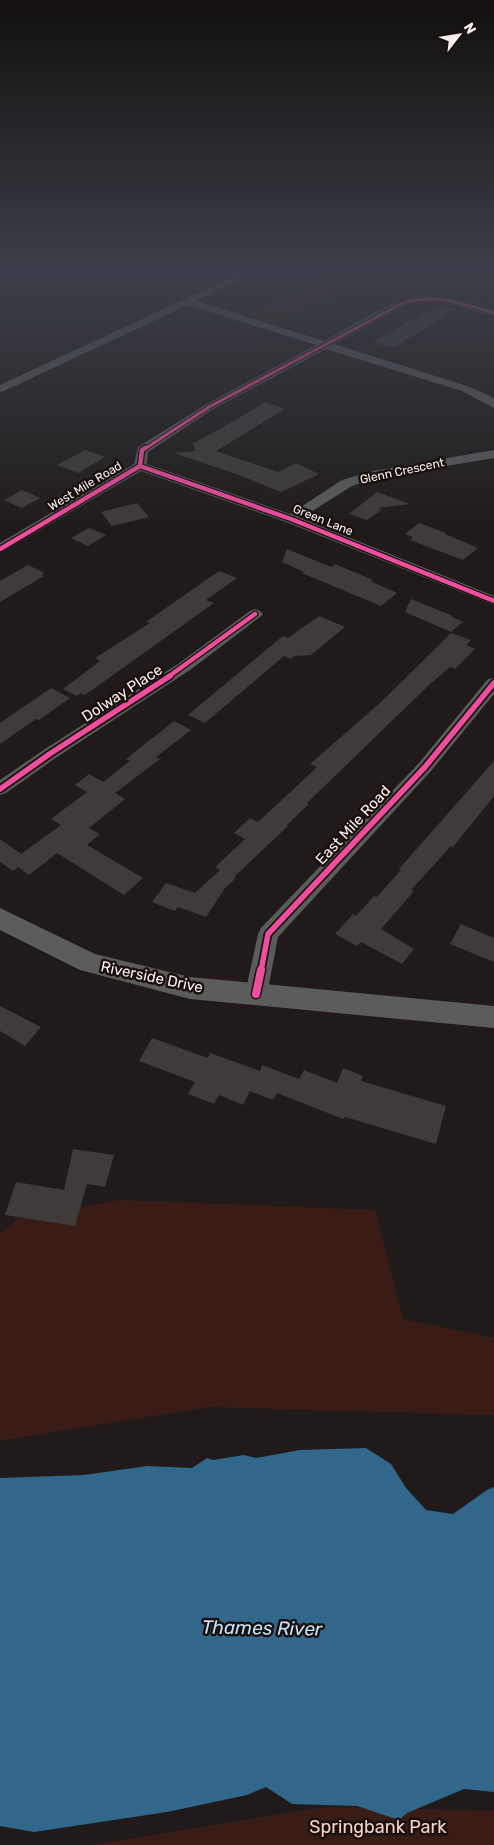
<svg xmlns="http://www.w3.org/2000/svg" width="494" height="1845" font-family="Rubik,sans-serif">
<style>
.green{fill:#391c16}
.water{fill:#30678b}
.building{fill:#3f3b3a}
.lines{fill:none;stroke-linecap:round;stroke-linejoin:round}
.minor{fill:#5a5b5b;fill-rule:evenodd}
.major{fill:#5c5c5b;fill-rule:evenodd}
.cycleway-far3-casing{stroke:#1a100e;stroke-width:5}
.cycleway-far2-casing{stroke:#1a100e;stroke-width:7}
.cycleway-far1-casing{stroke:#1a100e;stroke-width:9}
.cycleway-casing{stroke:#1a100e;stroke-width:11}
.cycleway-far3{stroke:#ef4d9e;stroke-width:3}
.cycleway-far2{stroke:#ef4d9e;stroke-width:4.5}
.cycleway-far1{stroke:#ef4d9e;stroke-width:5.5}
.cycleway{stroke:#ef4d9e;stroke-width:8}
.labels{text-anchor:middle;dominant-baseline:central;stroke-width:5;stroke-linejoin:round;paint-order:stroke}
.far-street-label{font-size:12px;fill:#f9f1f0;stroke:#1a100e}
.street-label{font-size:15px;fill:#f9f1f0;stroke:#1a100e}
.near-park-label{font-size:18px;fill:#f9d1c8;stroke:#1a100e}
.near-water-label{font-size:19px;font-style:italic;fill:#c3e3fb;stroke:#1a100e}
</style>
<rect width="100%" height="100%" fill="#201b1a"/>
<g class="green">
<polygon points="335,273 494,273 494,284 483,281 441,277 377,276 272,323 248,316"/>
<polygon points="119,1200 375,1210 403,1319 494,1338 494,1415 208,1407 0,1441 0,1233 18,1219"/>
<polygon points="325,1807 494,1811 494,1845 91,1845"/>
</g>
<polygon class="water" points="366,1448 391,1464 406,1488 426,1510 453,1514 487,1490 494,1487 494,1792 464,1789 407,1813 399,1820 357,1806 292,1804 266,1787 247,1795 167,1812 34,1832 0,1826 0,1478 84,1475 147,1466 192,1468 207,1458 213,1460 244,1455 256,1458 300,1450"/>
<g class="building">
<polygon points="439,305 458,308 393,348 372,342"/>
<polygon points="266,402 285,409 216,451 278,472 296,463 319,474 281,492 239,475 174,453 196,451 192,442 194,443 220,429"/>
<polygon points="85,450 105,457 78,473 57,465"/>
<polygon points="22,490 40,498 22,508 4,500"/>
<polygon points="377,492 410,504 378,508 382,510 367,520 349,514"/>
<polygon points="137,503 149,517 112,526 101,512"/>
<polygon points="419,523 446,533 445,534 478,548 463,560 410,540 413,537 405,534"/>
<polygon points="89,528 106,535 88,546 71,538"/>
<polygon points="287,549 331,567 335,564 373,580 370,581 397,593 381,606 302,573 304,572 282,562"/>
<polygon points="28,565 45,573 41,575 44,576 0,602 0,581"/>
<polygon points="219,571 237,578 206,600 214,603 85,695 81,693 77,696 63,689 100,661 95,658 150,623 146,622"/>
<polygon points="411,599 453,616 452,617 463,622 451,632 405,612"/>
<polygon points="319,616 345,627 311,655 294,656 291,659 284,656 205,723 188,715 283,636 288,638"/>
<polygon points="451,633 471,640 466,645 475,649 455,669 450,667 428,686 307,803 309,804 287,825 288,826 234,877 236,878 225,888 206,917 178,907 175,911 152,902 166,883 195,893 220,870 215,867 245,839 234,833 250,818 258,822 284,798 317,767 310,764 380,703"/>
<polygon points="51,688 70,698 39,720 36,719 0,744 0,723"/>
<polygon points="174,721 191,730 156,757 160,759 115,793 125,799 89,828 100,834 87,845 143,878 124,895 57,853 29,875 18,867 13,871 0,862 0,839 21,854 61,825 51,819 87,792 75,785 89,774 103,782 130,761 126,759"/>
<polygon points="494,761 494,796 453,847 451,846 411,890 414,891 381,929 414,949 402,964 361,942 357,946 335,934 353,914 356,916 374,896 377,897 401,870 399,869"/>
<polygon points="461,924 494,938 494,962 450,944"/>
<polygon points="0,1006 41,1027 25,1046 0,1031"/>
<polygon points="152,1038 208,1058 210,1053 260,1071 262,1065 299,1079 304,1070 337,1083 343,1068 363,1076 361,1081 446,1106 436,1144 345,1117 343,1119 277,1093 273,1100 250,1091 243,1105 219,1095 214,1104 188,1094 195,1082 139,1061"/>
<polygon points="73,1149 114,1155 105,1187 87,1184 75,1226 5,1215 16,1182 64,1190"/>
</g>
<g class="lines">
<g class="minor">
<path d="M241 273H254L196 301 324 341C352 326 395 297 426 296 449 295 472 303 494 310V316C465 309 438 297 408 304L334 344 470 387 494 398V408L462 391 326 349 213 409 148 452 147 464 290 514 342 480 373 471 494 450V458L375 478 352 486 301 518 494 596V605L286 522 141 471 0 553V543L134 464 138 447 205 405 316 345 188 305 4 391 0 392V385Z"/>
<polygon points="255,609 260,611 263,614 260,617 190,670 57,757 6,793 0,795 0,780 45,749 178,664 250,611"/>
<polygon points="494,678 494,694 431,771 278,937 267,994 263,1000 256,1003 249,1000 245,994 258,934 261,928 419,763 488,679"/>
</g>
<polygon class="major" points="0,908 95,954 190,977 494,1006 494,1028 190,999 80,970 0,930"/>
<g class="cycleway-far3-casing">
<path id="cycleway-far3" d="M143 450 209 407 405 302C436 294 464 304 494 313"/>
</g>
<g class="cycleway-far2-casing">
<g id="cycleway-far2">
<polyline points="140,466 291,519 494,601"/>
<polyline points="0,549 140,466 142,450 145,448"/>
<polyline points="168,677 255,614"/>
</g>
</g>
<g class="cycleway-far1-casing">
<g id="cycleway-far1">
<polyline points="0,789 51,753 170,676"/>
<polyline points="261,971 268,934 425,767 494,683"/>
</g>
</g>
<g class="cycleway-casing">
<polyline id="cycleway" points="256,994 261,970"/>
</g>
<use href="#cycleway-far3" class="cycleway-far3"/>
<use href="#cycleway-far2" class="cycleway-far2"/>
<use href="#cycleway-far1" class="cycleway-far1"/>
<use href="#cycleway" class="cycleway"/>
</g>
<linearGradient id="sky" x2="0" y2="1"><stop stop-color="#120f0e"/><stop offset="0.51" stop-color="#3c3f49"/><stop offset="1" stop-color="#3c3f49" stop-opacity="0"/></linearGradient>
<rect width="494" height="531" fill="url(#sky)"/>
<g class="labels">
<g class="far-street-label">
<text transform="translate(402 471) rotate(-12)">Glenn Crescent</text>
<text transform="translate(85 486) rotate(-31)">West Mile Road</text>
<text transform="translate(323 520) rotate(22)">Green Lane</text>
</g>
<g class="street-label">
<text transform="translate(122 693) rotate(-33)">Dolway Place</text>
<text transform="translate(353 825) rotate(-47)">East Mile Road</text>
<text transform="translate(152 977) rotate(12)">Riverside Drive</text>
</g>
<g class="near-park-label">
<text x="378" y="1827">Springbank Park</text>
</g>
<g class="near-water-label">
<text transform="translate(262 1628) rotate(1)">Thames River</text>
</g>
</g>
<g transform="translate(459 35) rotate(59)" stroke="#1a100e" stroke-width="4" paint-order="stroke">
<path d="M0-4L9 19L0 12L-9 19Z" fill="#f9f1f0"/>
<text y="-8" font-size="14" font-weight="bold" text-anchor="middle" fill="#f9f1f0">N</text>
</g>
</svg>
